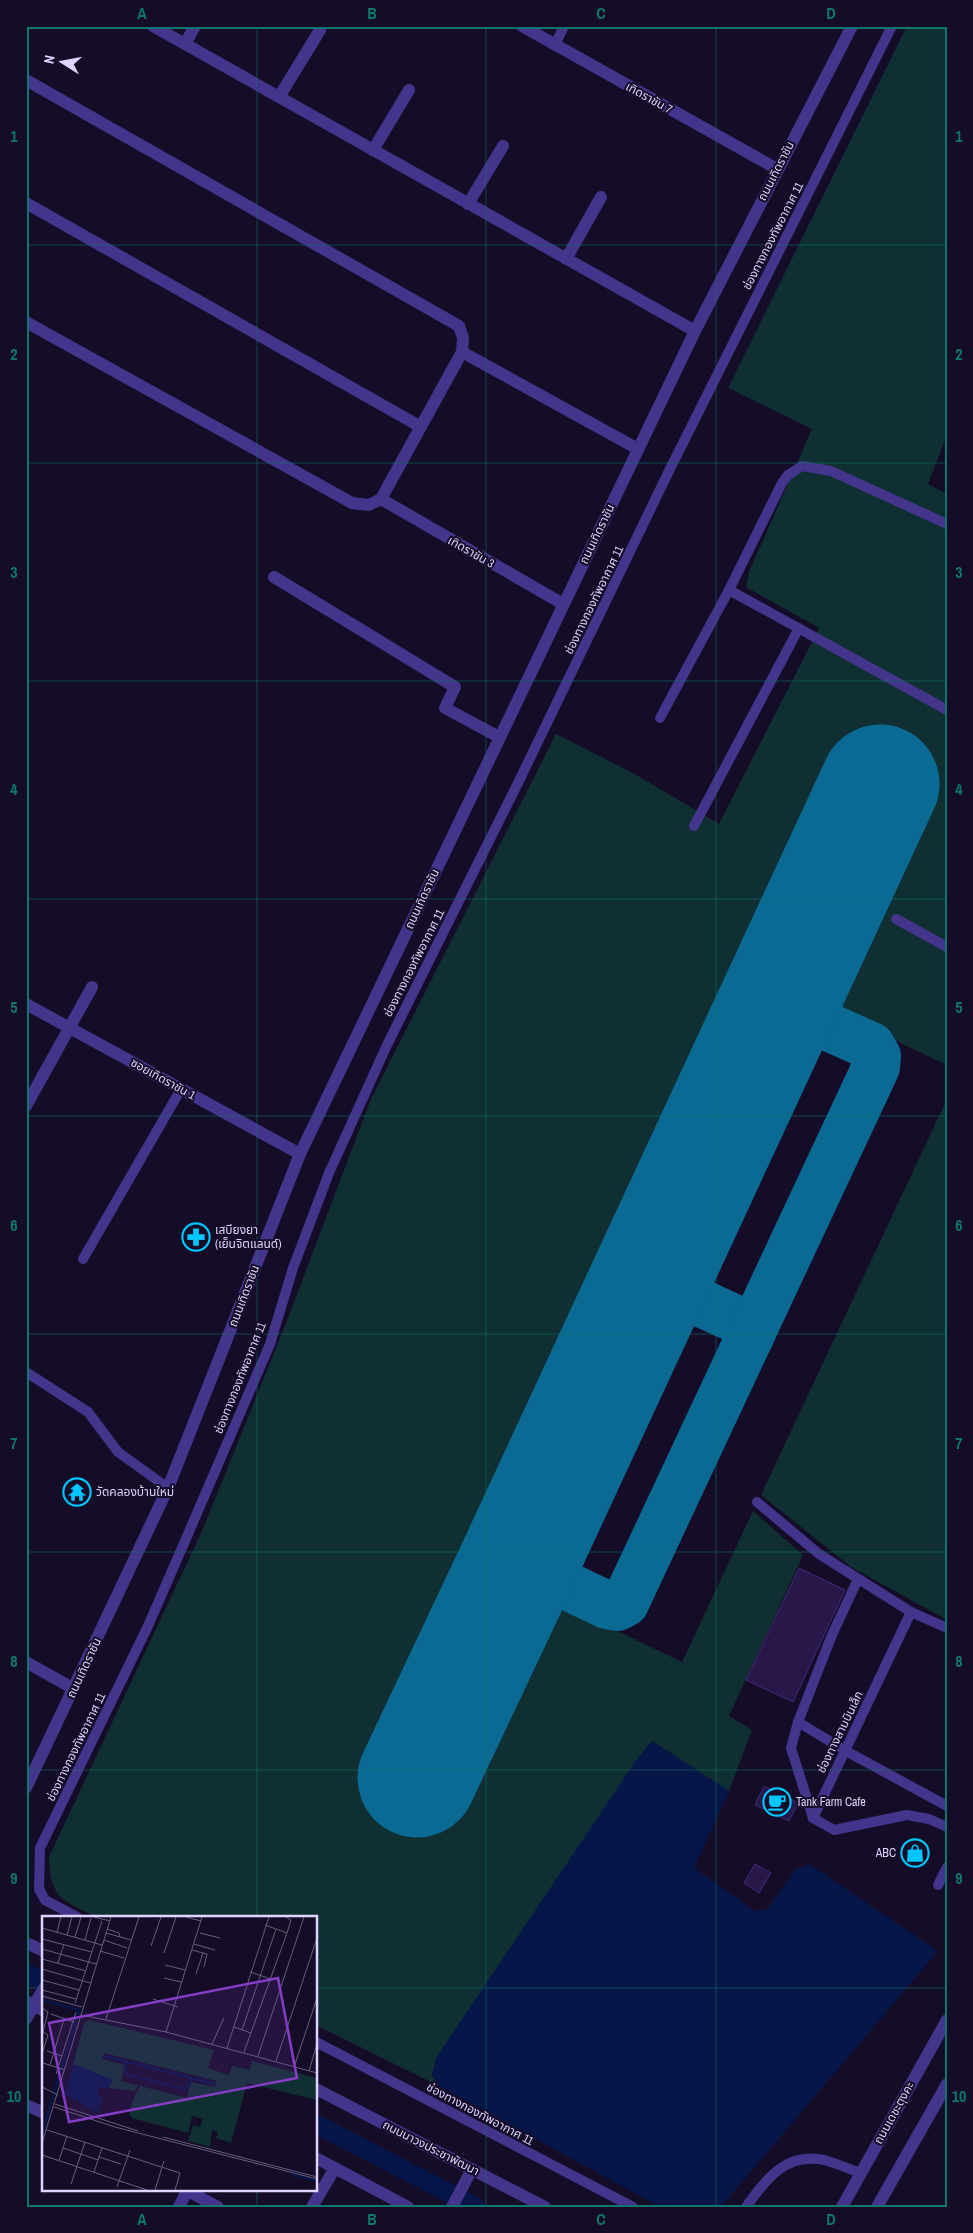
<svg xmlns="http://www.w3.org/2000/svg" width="973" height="2233" font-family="'Archivo Narrow','Noto Sans Thai',sans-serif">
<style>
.green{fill:#102f32}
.water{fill:#061649}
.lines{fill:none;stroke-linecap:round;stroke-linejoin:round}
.canal{stroke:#061649;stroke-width:19}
.taxiway{stroke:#0a6a94;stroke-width:48}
.runway{stroke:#0a6a94;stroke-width:119}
.building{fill:#28184a;stroke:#422878}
.service{stroke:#42358b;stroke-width:10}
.minor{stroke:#42358b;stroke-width:12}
.tertiary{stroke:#42358b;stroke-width:12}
.grid{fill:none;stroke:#0f766e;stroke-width:1;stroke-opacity:0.55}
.labels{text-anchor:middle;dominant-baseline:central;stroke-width:4;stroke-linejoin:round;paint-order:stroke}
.street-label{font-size:12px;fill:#ded4ff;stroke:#150d28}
.poi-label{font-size:12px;fill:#ded4ff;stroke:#150d28;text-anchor:start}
.inset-river{fill:none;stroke:#061649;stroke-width:2.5}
.inset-road{fill:none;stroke:#655d7e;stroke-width:1}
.view{fill:#853dc5;fill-opacity:0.15;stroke:#853dc5;stroke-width:2.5}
.inset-edge{fill:none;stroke:#ded4ff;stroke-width:2.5}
.neatline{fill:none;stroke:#0f766e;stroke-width:2}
.grid-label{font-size:16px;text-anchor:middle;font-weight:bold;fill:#0f766e}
</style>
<rect width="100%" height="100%" fill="#150d28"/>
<g class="green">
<path d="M907 26H947V435L928 484 947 494V1065L814 1002 913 789 855 761 382 1775 440 1804 538 1593 682 1662 753 1511 803 1555 729 1716 752 1730 729 1791 652 1741 432 2075 439 2086 316 2025V1917H96C62 1900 50 1899 49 1857L202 1531 285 1326 371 1099 556 734 633 773 719 824 819 628 746 587 749 572 812 429 728 388Z"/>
<polygon points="947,1099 947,1620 851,1567 761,1495"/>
</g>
<polygon class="water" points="652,1741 729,1791 694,1868 755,1911 767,1909 795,1870 809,1864 938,1951 721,2207 660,2207 439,2086 432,2075 436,2058 637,1759"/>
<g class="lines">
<g class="canal">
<polyline points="26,1973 44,1982"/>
<polyline points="316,2124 476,2207"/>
</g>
<g class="taxiway">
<polyline points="656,1268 666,1287 738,1320 750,1337"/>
<polyline points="512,1577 530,1571 542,1574 607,1605 617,1607 625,1603 876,1067 877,1056 871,1046 797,1013 792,1009 786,988"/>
</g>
<polyline class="runway" points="417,1778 512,1577 880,784"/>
</g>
<g class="building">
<polygon points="799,1568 845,1590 793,1702 746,1680"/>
<polygon points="764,1786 798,1803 789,1821 755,1805"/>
<polygon points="755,1864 771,1873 759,1893 744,1883"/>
</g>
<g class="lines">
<g class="service">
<polyline points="555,45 564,26"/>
<polyline points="947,524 831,471 802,466 788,475 782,483 729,590 947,710"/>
<polyline points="660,718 729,590"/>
<polyline points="694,826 799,628"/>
<polyline points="896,919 947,947"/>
<polyline points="83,1259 181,1089"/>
<polyline points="26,1372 88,1412 118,1452 168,1488"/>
<polyline points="757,1502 819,1554 911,1612 947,1628"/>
<polyline points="911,1612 813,1818 834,1830 907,1815 929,1819 947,1827"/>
<polyline points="798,1722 846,1751 947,1806"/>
<polyline points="813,1818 791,1748 798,1722 832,1635 858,1579"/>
<polyline points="938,1885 947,1867"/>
<polyline points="77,1917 45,1900 39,1889 40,1848 148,1626 188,1534 270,1344 293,1268 329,1173 387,1045 518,783 668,473 892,26"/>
<polyline points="316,2042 633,2207"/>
<path d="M746 2207C766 2179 786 2152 824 2160 836 2163 849 2169 861 2173"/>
</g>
<g class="minor">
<polyline points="153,26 695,331"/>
<polyline points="522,26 777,169"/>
<polyline points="185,44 195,26"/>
<polyline points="26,80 459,326 463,338 462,352 381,499 369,505 352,503 26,322"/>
<polyline points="279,97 320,30"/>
<polyline points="373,150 409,90"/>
<polyline points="26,203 421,427"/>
<polyline points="468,204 503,146"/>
<polyline points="566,259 601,197"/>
<polyline points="462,352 638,449"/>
<polyline points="381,499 563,604"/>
<polyline points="274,577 455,687 445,708 499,737"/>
<polyline points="26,1004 300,1154"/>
<polyline points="26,1106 92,987"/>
<polyline points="26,1662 74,1689"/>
<polyline points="26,2001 44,2011"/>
<polyline points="26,2019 44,1988"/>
<polyline points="26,2105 44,2113"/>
<polyline points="316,2158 408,2207"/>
<polyline points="184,2189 218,2207"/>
<polyline points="179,2207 187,2191"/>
<polyline points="312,2207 335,2168"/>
<polyline points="452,2207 472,2169"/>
</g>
<g class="tertiary">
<polyline points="26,1788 168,1488 300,1154 695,331 852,26"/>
<polyline points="26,1943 44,1951"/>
<polyline points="316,2089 545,2207"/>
<polyline points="842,2207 947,2020"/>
<polyline points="877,2207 947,2084"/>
</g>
</g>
<path class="grid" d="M257 26V1917M486 26V2207M716 26V2207M26 245H947M26 463H947M26 681H947M26 899H947M26 1116H947M26 1334H947M26 1552H947M26 1770H947M26 1988H44M316 1988H947M257 2189V2207"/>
<defs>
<g id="pharmacy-ring" transform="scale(1.4375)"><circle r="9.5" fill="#150d28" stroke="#00c6ff" stroke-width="1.5"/><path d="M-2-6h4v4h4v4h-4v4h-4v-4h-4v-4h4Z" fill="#00c6ff"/></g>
<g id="temple-ring" transform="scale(1.4375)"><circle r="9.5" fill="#150d28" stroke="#00c6ff" stroke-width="1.5"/><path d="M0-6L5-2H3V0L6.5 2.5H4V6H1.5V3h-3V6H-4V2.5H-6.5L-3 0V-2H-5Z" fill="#00c6ff"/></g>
<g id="cafe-ring" transform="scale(1.4375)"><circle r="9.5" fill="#150d28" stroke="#00c6ff" stroke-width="1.5"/><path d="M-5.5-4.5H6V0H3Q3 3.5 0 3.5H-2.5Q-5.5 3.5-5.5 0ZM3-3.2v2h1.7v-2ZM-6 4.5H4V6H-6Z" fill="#00c6ff"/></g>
<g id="shop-ring" transform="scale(1.4375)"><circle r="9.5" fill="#150d28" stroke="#00c6ff" stroke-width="1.5"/><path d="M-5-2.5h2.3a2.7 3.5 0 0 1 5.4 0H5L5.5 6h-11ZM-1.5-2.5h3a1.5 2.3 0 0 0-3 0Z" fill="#00c6ff"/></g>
</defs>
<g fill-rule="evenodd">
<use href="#pharmacy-ring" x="196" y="1237"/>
<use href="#temple-ring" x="77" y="1492"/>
<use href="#cafe-ring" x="777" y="1802"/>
<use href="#shop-ring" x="915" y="1853"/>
</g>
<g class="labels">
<g class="street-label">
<text transform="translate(649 98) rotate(29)">เทิดราชัน 7</text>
<text transform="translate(776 171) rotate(-63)">ถนนเทิดราชัน</text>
<text transform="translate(773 236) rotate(-63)">ช่องทางกองทัพอากาศ 11</text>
<text transform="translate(597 534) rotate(-64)">ถนนเทิดราชัน</text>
<text transform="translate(471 552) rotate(30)">เทิดราชัน 3</text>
<text transform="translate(594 600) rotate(-64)">ช่องทางกองทัพอากาศ 11</text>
<text transform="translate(422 899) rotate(-65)">ถนนเทิดราชัน</text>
<text transform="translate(414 963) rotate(-63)">ช่องทางกองทัพอากาศ 11</text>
<text transform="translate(163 1079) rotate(29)">ซอยเทิดราชัน 1</text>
<text transform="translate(244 1296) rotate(-69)">ถนนเทิดราชัน</text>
<text transform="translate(240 1378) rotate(-68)">ช่องทางกองทัพอากาศ 11</text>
<text transform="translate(84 1668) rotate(-65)">ถนนเทิดราชัน</text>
<text transform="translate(840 1732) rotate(-64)">ช่องทางสามบินเล็ก</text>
<text transform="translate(76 1747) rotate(-64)">ช่องทางกองทัพอากาศ 11</text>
<text transform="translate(894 2113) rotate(-61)">ถนนเดชะตุงคะ</text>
<text transform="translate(480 2114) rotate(28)">ช่องทางกองทัพอากาศ 11</text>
<text transform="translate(431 2148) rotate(27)">ถนนนาวงประชาพัฒนา</text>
</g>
<g class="poi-label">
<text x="215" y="1230">เสบียงยา<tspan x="215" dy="14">(เย็นจิตแลนด์)</tspan></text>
<text x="96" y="1492">วัดคลองบ้านใหม่</text>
<text x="796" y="1802">Tank Farm Cafe</text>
<text x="896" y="1853" text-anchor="end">ABC</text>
</g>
</g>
<g transform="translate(42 1916)">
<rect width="275" height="275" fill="#150d28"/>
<path d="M47 104 172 134 166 152 187 159 190 150 208 154 210 145 275 162V184L205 167 189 227 174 222 176 216 170 214 168 231 146 225 151 209 158 211 161 203 150 200 146 217 90 202 87 198 92 181 98 170 145 182 149 166 173 171 175 165 62 137 60 143 83 149 79 165 96 169 93 175 67 172 70 164 31 149 42 107Z" fill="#102f32"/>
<path d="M32 148 70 164 67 172 58 171 55 178 61 182 55 197 22 178Z" fill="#061649"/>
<path class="inset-river" d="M0 84 37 94 0 217M62 140 173 168M84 146V158L144 173 150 162M249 258 275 265"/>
<path class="inset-road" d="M52 1 68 5M144 1 159 5M223 9 245 17M0 12 60 29M65 13 77 17 78 21M15 16 19 1M64 17 89 24M158 17 178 22M25 19 30 1M33 21 39 1M0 23 50 36M43 24 49 2M62 24 85 32M152 28 173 34M109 30 119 1M0 33 54 48M150 34 165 38 162 51M58 35 82 42M122 37 134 1M0 43 44 55M16 47 22 28M123 49 143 54M0 53 48 67M208 56 229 63M154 58 161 37M122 62 139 66M0 64 37 74M0 74 34 83M0 80 40 91M111 83 136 91M33 87 60 5M0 92 6 96 1 116M9 98 32 106M39 99 124 116 275 157M64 103 97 1M192 111 209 117M200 114 234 13M124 116 160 1M170 128 182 102M185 132 227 1M5 135 20 140M202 136 245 17 249 4 244 1M0 138 6 119 1 116M216 140 262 1M234 145 275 22M1 147 23 154M8 149 22 103M252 151 275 82M267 155 275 128M14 158 34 96M0 171 16 179M13 188 96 215M12 191 73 211 275 263M5 214 138 257 133 274M121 221 275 261M0 227 69 1M21 232 56 244M0 239 105 274M57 241 79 248M17 244 25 220M52 256 60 232M29 268 43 226M75 271 88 234M113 274 122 245"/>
<path class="view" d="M236 62 255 162 27 206 7 107Z"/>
<rect width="275" height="275" class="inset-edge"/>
</g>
<rect width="973" height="2233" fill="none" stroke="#150d28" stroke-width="55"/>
<g transform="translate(62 62) rotate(281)" stroke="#150d28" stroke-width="4" paint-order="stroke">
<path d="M0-4L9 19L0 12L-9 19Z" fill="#ded4ff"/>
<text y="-8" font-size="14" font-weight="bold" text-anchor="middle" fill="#ded4ff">N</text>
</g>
<rect x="28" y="28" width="918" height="2178" class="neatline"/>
<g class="grid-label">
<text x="142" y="19">A</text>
<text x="372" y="19">B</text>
<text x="601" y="19">C</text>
<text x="831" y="19">D</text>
<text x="14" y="142">1</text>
<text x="959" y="142">1</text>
<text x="14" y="360">2</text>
<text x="959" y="360">2</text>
<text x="14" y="578">3</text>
<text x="959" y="578">3</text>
<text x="14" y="795">4</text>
<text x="959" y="795">4</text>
<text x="14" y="1013">5</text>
<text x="959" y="1013">5</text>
<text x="14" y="1231">6</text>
<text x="959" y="1231">6</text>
<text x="14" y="1449">7</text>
<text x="959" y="1449">7</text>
<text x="14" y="1667">8</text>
<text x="959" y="1667">8</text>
<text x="14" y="1884">9</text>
<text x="959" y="1884">9</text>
<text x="14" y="2102">10</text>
<text x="959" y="2102">10</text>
<text x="142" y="2225">A</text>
<text x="372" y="2225">B</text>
<text x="601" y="2225">C</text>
<text x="831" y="2225">D</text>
</g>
</svg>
